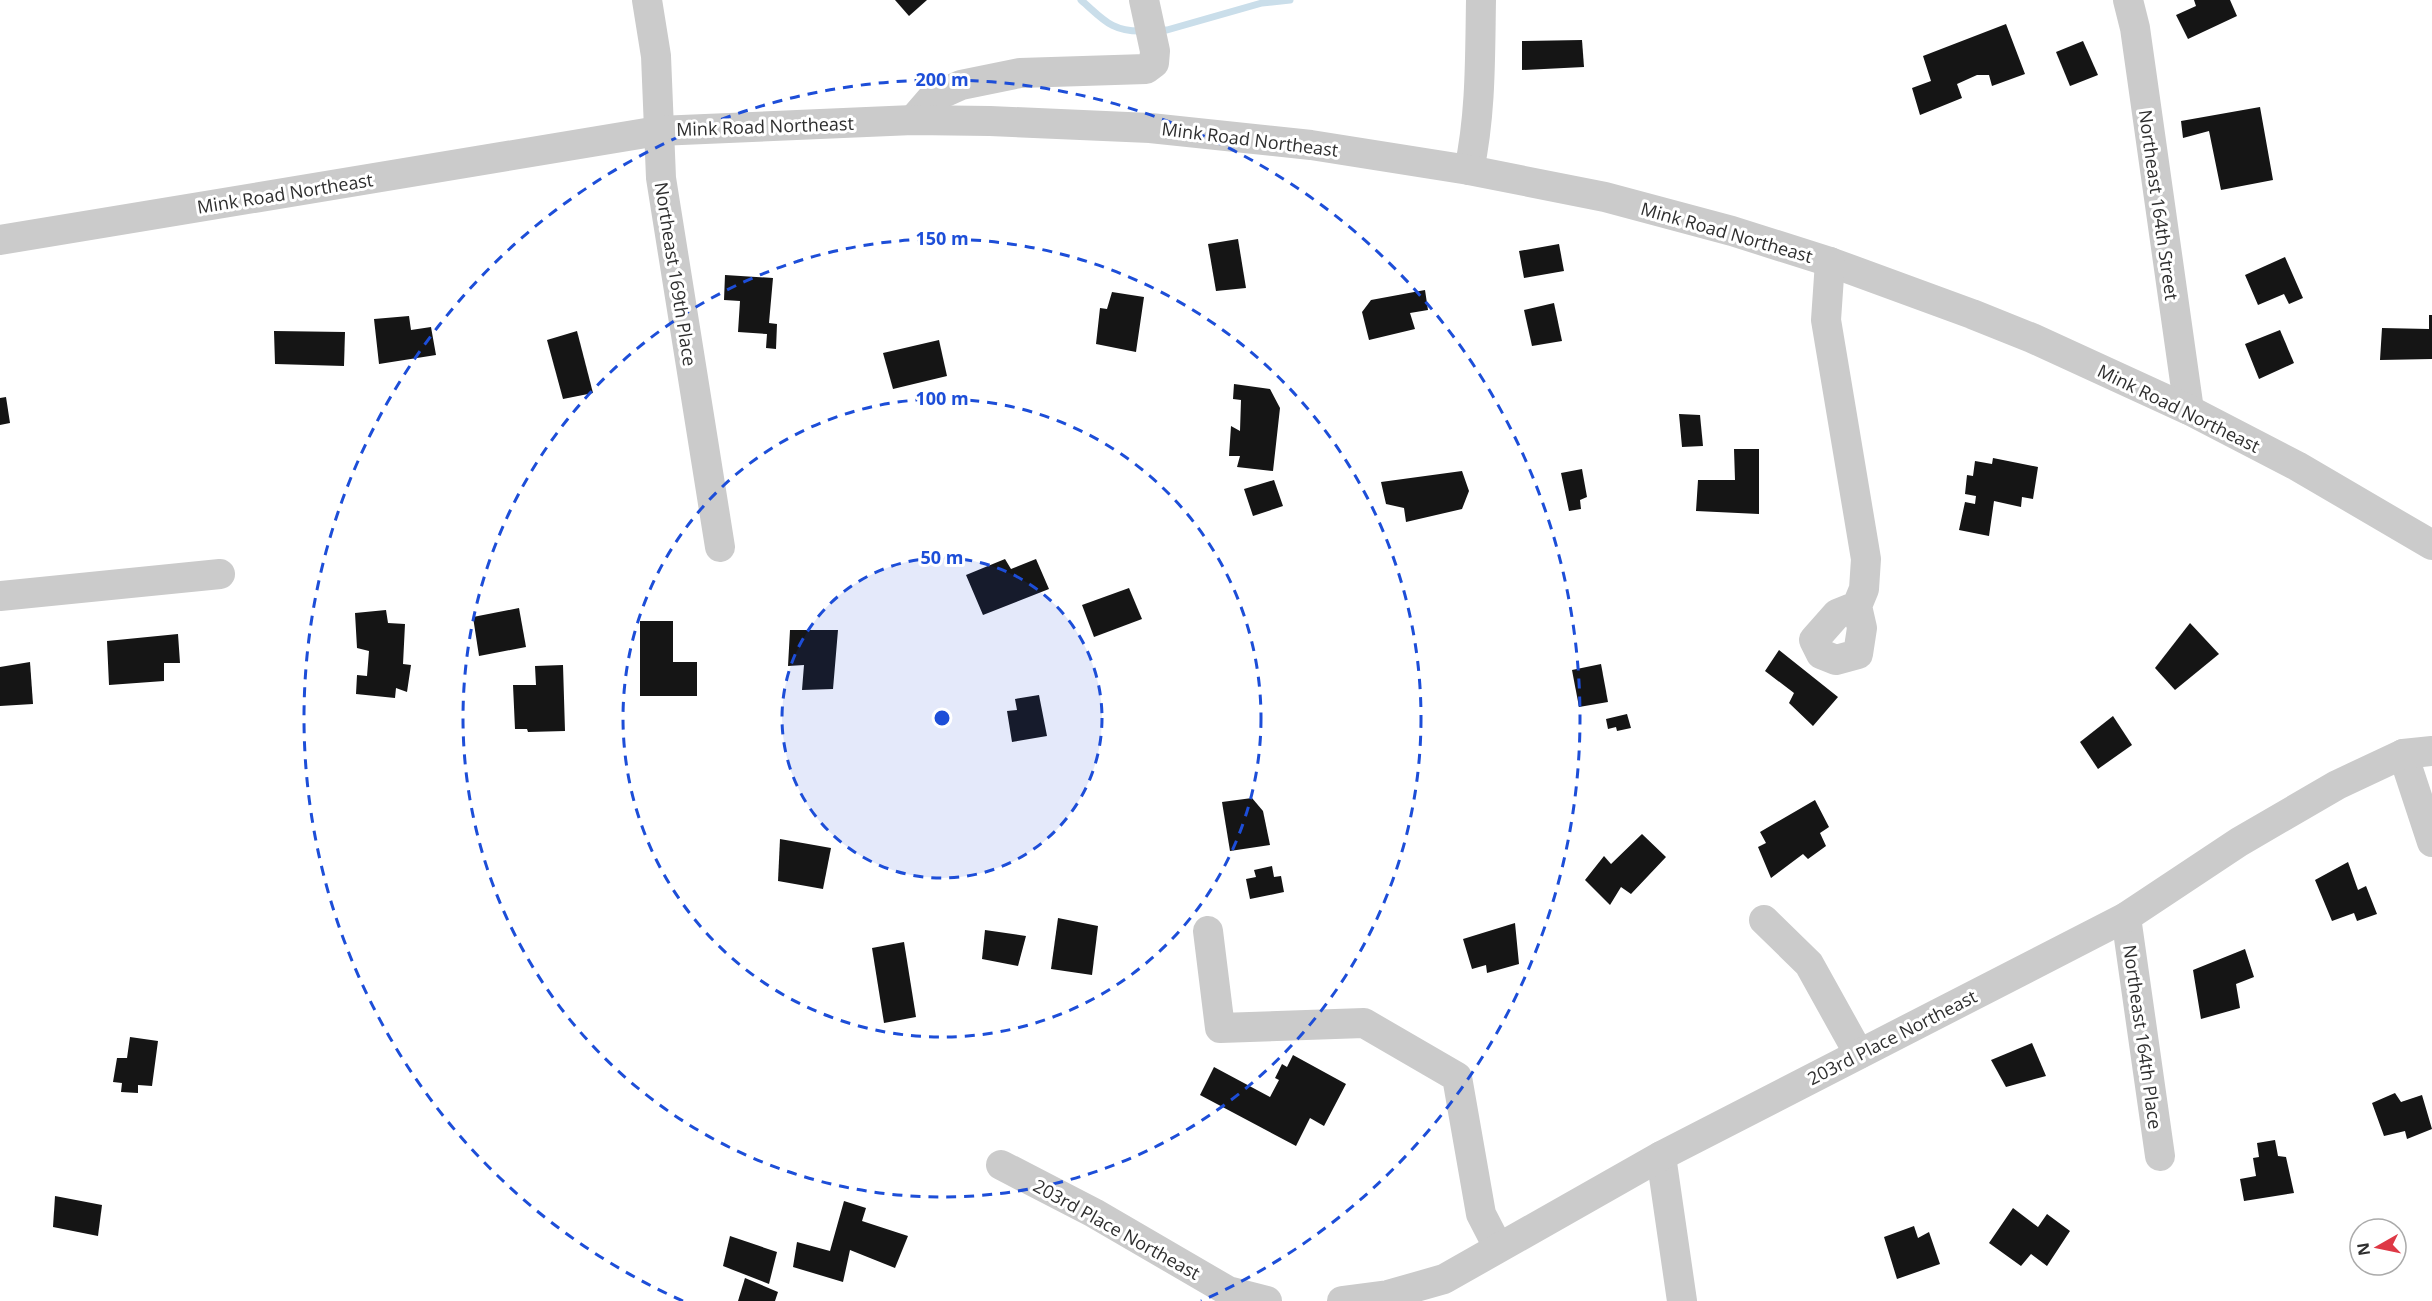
<svg xmlns="http://www.w3.org/2000/svg" width="2432" height="1301" font-family="'Open Sans',sans-serif">
<style>
.lines{fill:none;stroke-linecap:round;stroke-linejoin:round}
.stream{stroke:#cadeea;stroke-width:7}
.building{fill:#151515}
.minor{stroke:#cbcbcb;stroke-width:30}
.ring{fill:none;stroke:#1d4ed8;stroke-width:3;stroke-dasharray:10 8}
.labels{text-anchor:middle;dominant-baseline:central;stroke-width:6;stroke-linejoin:round;paint-order:stroke}
.street-label{font-size:18px;fill:#2e2e2e;stroke:#fff}
.centre{fill:#1d4ed8;stroke:#fff;stroke-width:3}
.ring-label{font-size:18px;text-anchor:middle;font-weight:bold;fill:#1d4ed8;stroke:#fff;stroke-width:6;stroke-linejoin:round;paint-order:stroke}
</style>
<rect width="100%" height="100%" fill="#fff"/>
<g class="lines">
<g class="stream">
<path d="M1081 0C1103 19 1111 32 1143 31"/>
<polyline points="1157,30 1167,30 1262,3 1290,0"/>
</g>
</g>
<g class="building">
<polygon points="895,0 927,0 909,16"/>
<polygon points="2194,0 2230,0 2237,16 2188,39 2176,15 2196,6"/>
<polygon points="2006,24 2025,74 1992,86 1989,75 1977,75 1957,84 1962,98 1920,115 1912,88 1931,81 1923,56"/>
<polygon points="1582,40 1584,67 1522,70 1522,41"/>
<polygon points="2083,41 2098,75 2070,86 2056,52"/>
<polygon points="2260,107 2273,180 2221,190 2209,131 2183,138 2181,121"/>
<polygon points="1238,239 1246,288 1216,291 1208,244"/>
<polygon points="1559,244 1564,271 1524,278 1519,251"/>
<polygon points="2285,257 2303,298 2289,304 2284,294 2258,305 2245,275"/>
<polygon points="725,275 773,278 769,323 777,324 776,349 766,348 767,334 738,332 740,301 724,300"/>
<polygon points="1425,290 1428,310 1410,313 1415,329 1369,340 1362,312 1371,300"/>
<polygon points="1112,292 1144,297 1136,352 1096,344 1100,308 1107,309"/>
<polygon points="1554,303 1562,341 1532,346 1524,310"/>
<polygon points="2429,315 2432,315 2432,359 2380,360 2382,328 2429,329"/>
<polygon points="409,316 411,330 431,327 436,355 379,364 374,319"/>
<polygon points="2280,330 2294,363 2259,379 2245,344"/>
<polygon points="274,331 345,332 344,366 275,364"/>
<polygon points="577,331 593,393 563,399 547,340"/>
<polygon points="939,340 947,376 893,389 883,353"/>
<polygon points="1234,384 1270,389 1280,408 1273,471 1237,467 1240,456 1229,456 1231,426 1240,431 1241,400 1233,399"/>
<polygon points="6,397 10,423 0,425 0,398"/>
<polygon points="1679,414 1700,415 1703,446 1682,447"/>
<polygon points="1734,449 1759,449 1759,514 1696,511 1698,480 1735,480"/>
<polygon points="1993,458 2038,467 2033,499 2022,497 2021,507 1994,501 1989,536 1959,530 1965,502 1975,504 1976,496 1965,494 1967,475 1973,476 1975,461 1992,464"/>
<polygon points="1582,469 1587,497 1580,500 1581,509 1569,511 1561,473"/>
<polygon points="1462,471 1469,491 1462,509 1406,522 1404,508 1386,504 1381,482"/>
<polygon points="1274,480 1283,506 1253,516 1244,489"/>
<polygon points="1005,559 1011,569 1036,559 1049,589 983,615 966,575"/>
<polygon points="1129,588 1142,619 1094,637 1082,605"/>
<polygon points="519,608 526,647 479,656 473,617"/>
<polygon points="386,610 388,623 405,624 403,664 411,665 407,692 396,688 395,698 356,694 357,675 367,676 369,651 357,648 355,613"/>
<polygon points="640,621 673,621 673,662 697,662 697,696 640,696"/>
<polygon points="2190,623 2219,654 2175,690 2155,668"/>
<polygon points="790,630 838,630 833,689 802,690 804,665 788,666"/>
<polygon points="178,634 180,663 164,663 164,681 109,685 107,641"/>
<polygon points="1779,650 1838,697 1813,726 1789,703 1794,693 1765,671"/>
<polygon points="30,662 33,704 0,706 0,667"/>
<polygon points="1601,664 1608,702 1579,707 1572,670"/>
<polygon points="563,665 565,731 528,732 527,729 515,729 513,685 536,685 535,666"/>
<polygon points="1039,695 1047,736 1012,742 1007,711 1017,710 1015,699"/>
<polygon points="1627,714 1631,728 1617,731 1616,727 1608,729 1606,719"/>
<polygon points="2113,716 2132,745 2098,769 2080,742"/>
<polygon points="1252,798 1263,811 1270,845 1230,851 1222,802"/>
<polygon points="1815,800 1829,827 1820,833 1826,846 1808,859 1803,854 1771,878 1758,847 1766,843 1760,832"/>
<polygon points="1642,834 1666,857 1631,894 1621,887 1610,905 1585,880 1604,856 1611,864"/>
<polygon points="780,839 831,848 823,889 778,881"/>
<polygon points="2348,862 2358,890 2366,886 2377,914 2357,921 2354,913 2332,921 2315,880"/>
<polygon points="1272,866 1274,877 1281,876 1284,892 1250,899 1246,879 1256,877 1254,870"/>
<polygon points="1058,918 1098,926 1092,975 1051,969"/>
<polygon points="1515,923 1519,964 1487,973 1486,965 1472,969 1463,939"/>
<polygon points="985,930 1026,936 1018,966 982,959"/>
<polygon points="904,942 916,1017 884,1023 872,948"/>
<polygon points="2245,949 2254,977 2236,984 2240,1008 2201,1019 2193,970"/>
<polygon points="130,1037 158,1041 152,1086 138,1085 138,1093 121,1092 122,1083 113,1082 117,1058 127,1058"/>
<polygon points="2032,1043 2046,1076 2006,1087 1991,1060"/>
<polygon points="1293,1055 1346,1084 1324,1126 1310,1118 1296,1146 1200,1095 1214,1067 1270,1097 1279,1080 1275,1078 1282,1064 1287,1067"/>
<polygon points="2395,1093 2401,1102 2422,1095 2432,1129 2407,1139 2405,1131 2384,1136 2372,1103"/>
<polygon points="2275,1140 2278,1156 2286,1157 2294,1193 2244,1201 2240,1179 2256,1176 2253,1158 2259,1157 2257,1143"/>
<polygon points="55,1196 102,1205 98,1236 53,1227"/>
<polygon points="844,1201 866,1208 862,1221 908,1236 895,1268 850,1250 843,1282 793,1267 797,1242 830,1251"/>
<polygon points="2013,1208 2038,1227 2047,1214 2070,1231 2047,1266 2031,1254 2021,1266 1989,1243"/>
<polygon points="1914,1226 1918,1238 1929,1232 1940,1264 1897,1279 1884,1237"/>
<polygon points="730,1236 777,1252 769,1284 723,1266"/>
<polygon points="745,1278 778,1292 775,1301 738,1301"/>
</g>
<g class="lines">
<g class="minor">
<polyline points="647,0 656,56 661,178 720,547"/>
<polyline points="2128,0 2135,28 2189,410"/>
<polyline points="913,120 932,98 961,85 1020,73 1146,69 1154,63 1155,51 1144,0"/>
<path d="M1469 170C1481 114 1480 57 1481 0"/>
<polyline points="0,240 658,131 913,120 990,121 1150,128 1311,145 1469,170 1605,197 1732,231 1830,262 1972,314 2032,338 2189,410 2297,466 2432,545"/>
<polyline points="1830,262 1826,320 1866,559 1864,589 1857,606 1837,614 1814,640 1821,654 1836,660 1858,654 1862,628 1857,606"/>
<polyline points="0,596 220,574"/>
<polyline points="2403,754 2432,842"/>
<polyline points="2126,917 2160,1156"/>
<polyline points="1764,920 1809,964 1859,1054"/>
<polyline points="1208,931 1220,1028 1364,1023 1457,1077 1481,1214 1498,1247"/>
<polyline points="1661,1156 1682,1301"/>
<polyline points="1001,1165 1094,1213 1228,1291 1267,1301"/>
<polyline points="1342,1301 1388,1295 1444,1279 1661,1156 2126,917 2239,842 2337,785 2403,754 2432,751"/>
</g>
</g>
<circle cx="942" cy="718" r="160" fill="#1d4ed8" fill-opacity=".12"/>
<g class="ring">
<circle cx="942" cy="718" r="160"/>
<circle cx="942" cy="718" r="319"/>
<circle cx="942" cy="718" r="479"/>
<path d="M683 1301A638 638 0 1 1 1201 1301"/>
</g>
<g class="labels">
<g class="street-label">
<text transform="translate(765 126) rotate(-2)">Mink Road Northeast</text>
<text transform="translate(1250 139) rotate(7)">Mink Road Northeast</text>
<text transform="translate(285 193) rotate(-9)">Mink Road Northeast</text>
<text transform="translate(2159 205) rotate(82)">Northeast 164th Street</text>
<text transform="translate(1727 232) rotate(16)">Mink Road Northeast</text>
<text transform="translate(676 274) rotate(81)">Northeast 169th Place</text>
<text transform="translate(2179 408) rotate(26)">Mink Road Northeast</text>
<text transform="translate(1892 1037) rotate(-27)">203rd Place Northeast</text>
<text transform="translate(2143 1037) rotate(82)">Northeast 164th Place</text>
<text transform="translate(1117 1229) rotate(29)">203rd Place Northeast</text>
</g>
</g>
<circle cx="942" cy="718" r="9" class="centre"/>
<g class="ring-label">
<text x="942" y="86">200 m</text>
<text x="942" y="245">150 m</text>
<text x="942" y="405">100 m</text>
<text x="942" y="564">50 m</text>
</g>
<g transform="translate(2378 1247) rotate(261)"><circle r="28" fill="#ffffff" stroke="#ababab" stroke-width="1.5"/>
<path d="M0-4.5L10 22L0 15L-10 22Z" fill="#de3845"/>
<text y="-9" font-size="16" font-weight="bold" text-anchor="middle" fill="#2e2e2e">N</text>
</g>
</svg>
